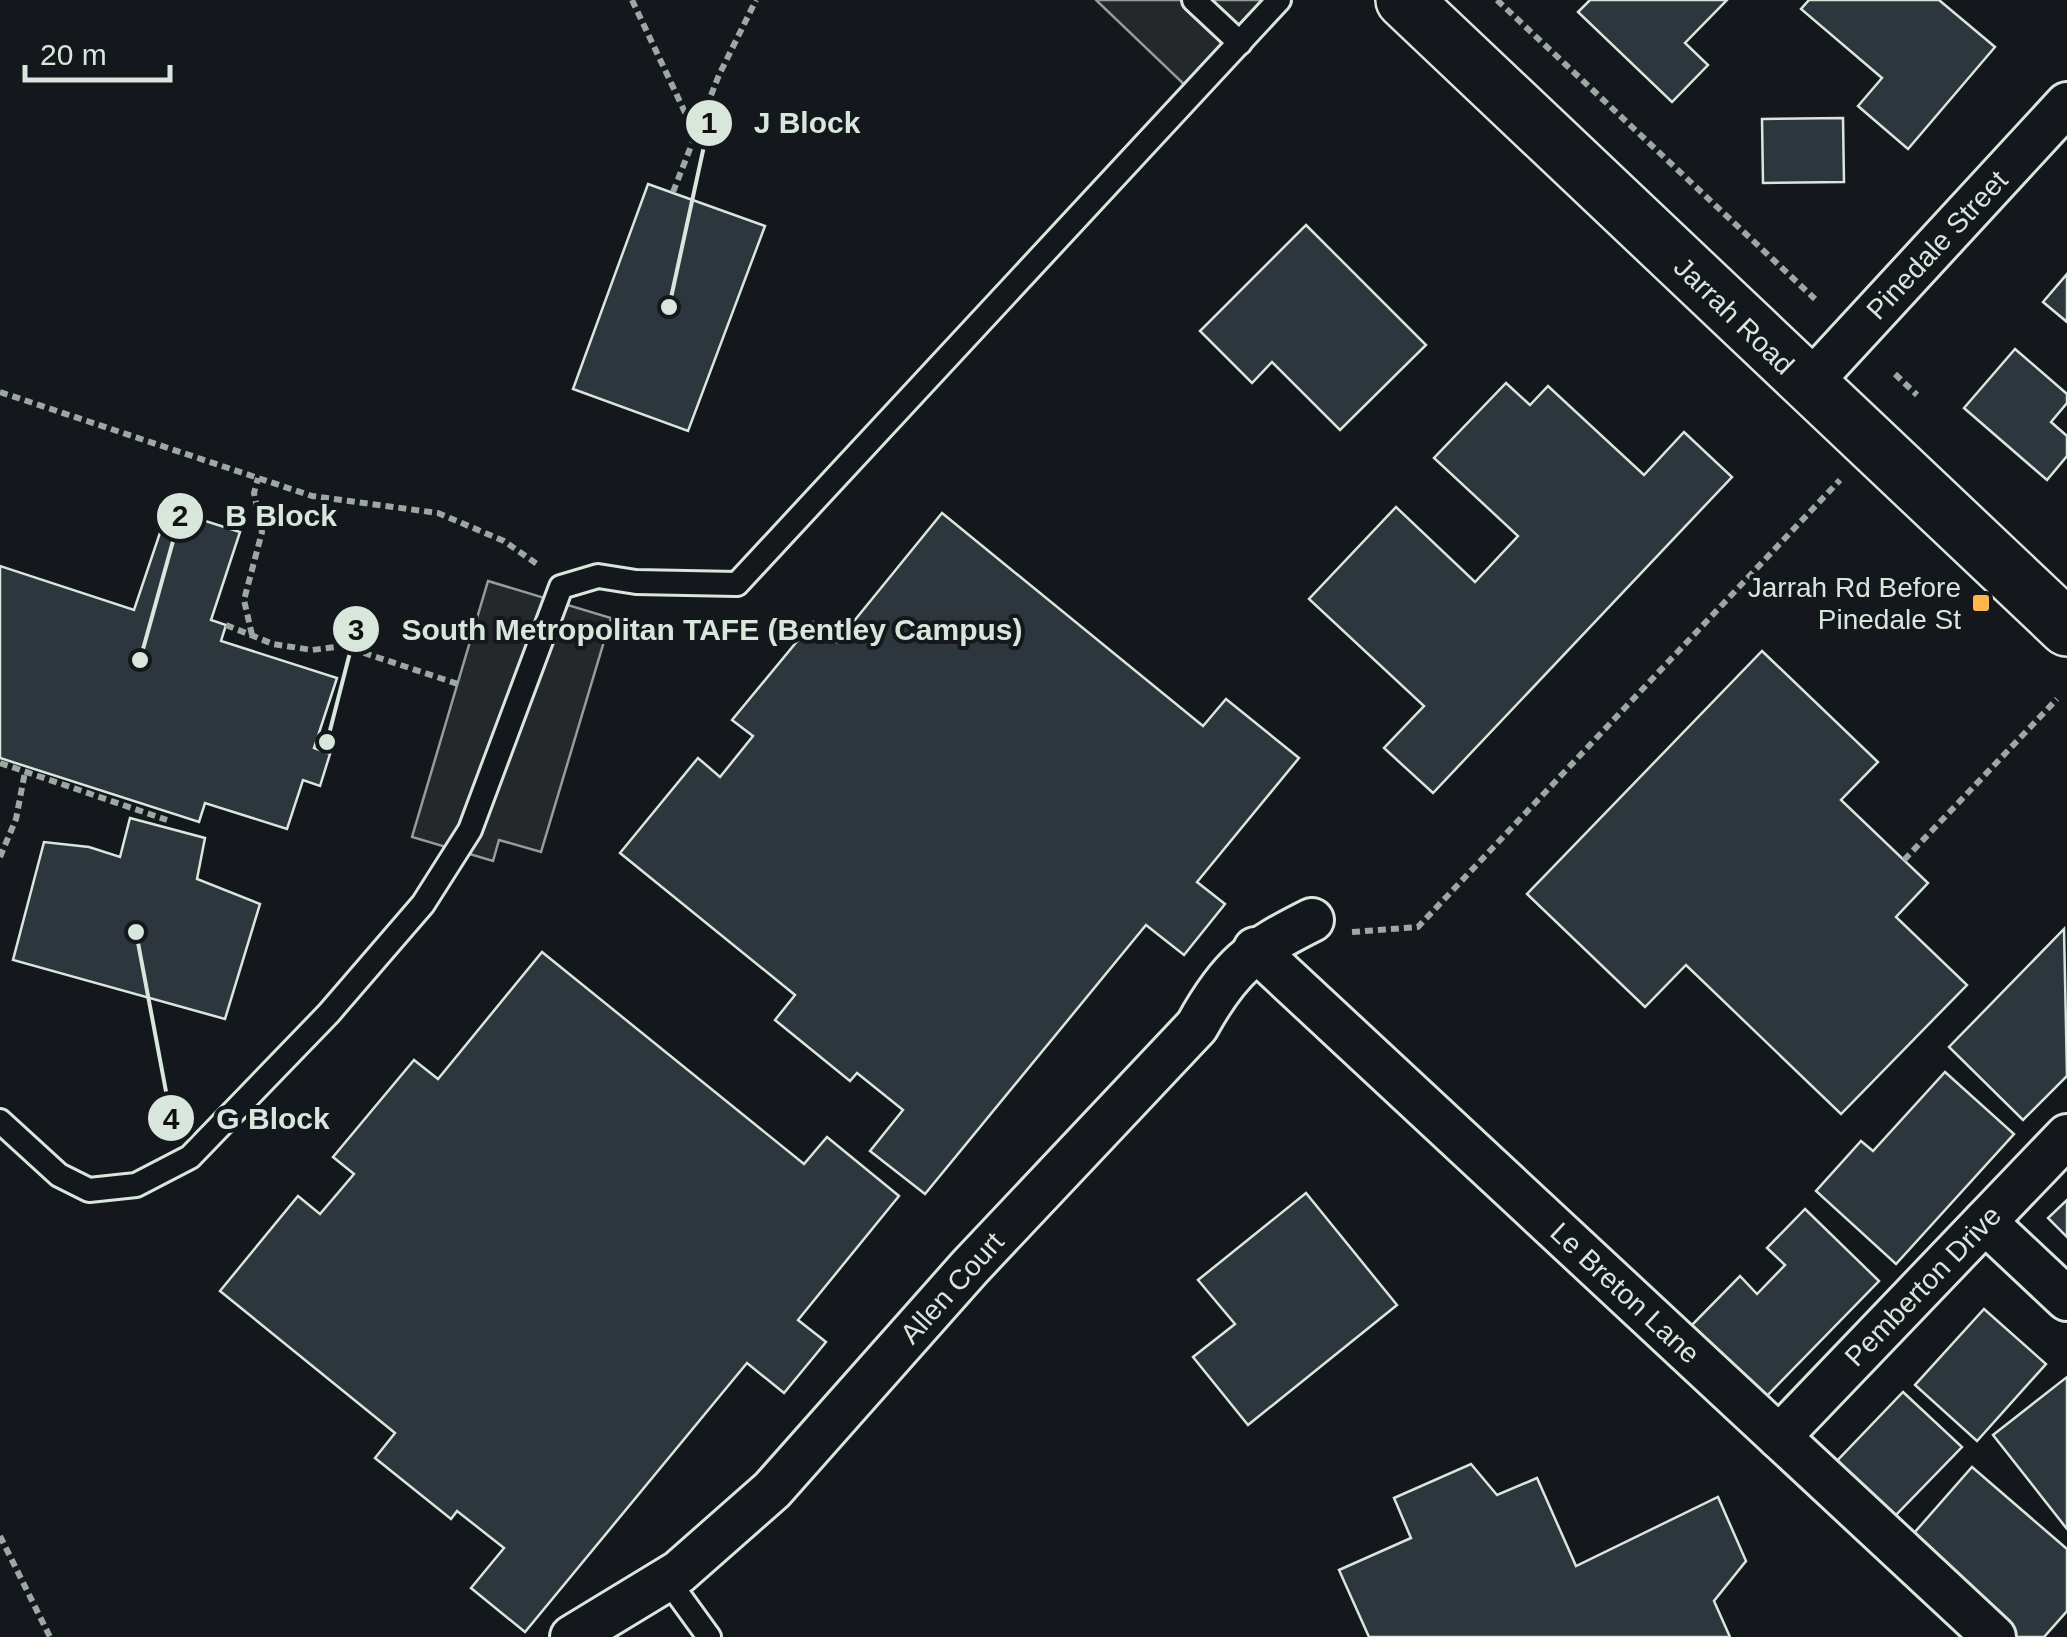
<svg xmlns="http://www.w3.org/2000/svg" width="2067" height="1637" font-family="Arial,sans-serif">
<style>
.parking{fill:#24282b;stroke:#939e99;stroke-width:2.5}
.building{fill:#2c363c;stroke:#d8e6dc;stroke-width:2.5}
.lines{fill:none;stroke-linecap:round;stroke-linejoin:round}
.service-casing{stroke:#d8e6dc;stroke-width:28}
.minor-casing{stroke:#d8e6dc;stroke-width:48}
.tertiary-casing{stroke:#d8e6dc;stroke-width:60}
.path{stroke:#9da8a2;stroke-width:6;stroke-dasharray:8 5;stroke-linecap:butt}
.service{stroke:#14181c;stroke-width:22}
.minor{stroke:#14181c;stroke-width:42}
.tertiary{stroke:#14181c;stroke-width:55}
.poi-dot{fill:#ffb74d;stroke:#14181c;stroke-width:4}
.labels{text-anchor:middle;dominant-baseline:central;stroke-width:8;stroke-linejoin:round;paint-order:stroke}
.street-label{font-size:28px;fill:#d8e6dc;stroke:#14181c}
.poi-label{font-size:28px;fill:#d8e6dc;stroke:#14181c;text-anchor:end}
.leader{fill:none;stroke:#d8e6dc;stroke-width:4}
.callout-dot{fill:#d8e6dc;stroke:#14181c;stroke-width:4}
.mark-label{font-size:30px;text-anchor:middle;font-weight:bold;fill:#111}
.callout-label{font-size:30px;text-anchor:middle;font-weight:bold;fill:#d8e6dc;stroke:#14181c;stroke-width:8;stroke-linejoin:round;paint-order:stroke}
</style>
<rect width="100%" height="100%" fill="#14181c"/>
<g class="parking">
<polygon points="1096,0 1266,0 1191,91"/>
<polygon points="488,581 611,618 541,852 499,840 493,861 412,837"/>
</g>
<g class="building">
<polygon points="1590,0 1727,0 1685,43 1708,65 1672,102 1578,12"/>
<polygon points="1809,0 1939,0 1995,47 1908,149 1858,106 1882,78 1801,9"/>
<polygon points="1843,118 1844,182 1763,183 1762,119"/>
<polygon points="648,184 765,226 688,431 573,389"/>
<polygon points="1306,225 1426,345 1340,430 1272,362 1252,383 1200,331"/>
<polygon points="2067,274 2067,322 2043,302"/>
<polygon points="2015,349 2067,394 2067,403 2051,422 2067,436 2067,456 2047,480 1964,408"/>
<polygon points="1506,383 1530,405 1548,386 1644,475 1684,432 1732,477 1433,793 1384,748 1424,706 1309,599 1396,507 1475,582 1518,536 1434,458"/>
<polygon points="168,509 240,532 211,620 226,625 221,641 337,678 314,748 330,754 320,786 303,780 287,829 205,803 199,822 0,758 0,566 134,610"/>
<polygon points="942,513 1203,726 1226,699 1299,758 1197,882 1225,904 1184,955 1146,925 925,1194 870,1151 903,1110 857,1073 850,1081 775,1020 795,995 620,853 698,758 720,777 753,736 732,720 813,622 837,642"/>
<polygon points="1762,651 1878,762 1841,800 1928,883 1896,917 1967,985 1841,1114 1686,965 1645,1007 1527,894"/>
<polygon points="130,818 205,838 197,879 260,904 225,1019 13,960 44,842 89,847 120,857"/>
<polygon points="2064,929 2067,1076 2023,1120 1949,1047"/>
<polygon points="542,952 804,1164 827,1137 899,1196 798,1320 826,1342 784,1393 747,1363 525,1632 471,1588 504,1548 457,1511 451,1519 375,1458 395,1433 220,1291 298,1196 320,1214 354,1174 333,1157 414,1060 438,1079"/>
<polygon points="1945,1072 2014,1134 1896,1264 1816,1191 1861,1141 1873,1151"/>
<polygon points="1306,1193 1397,1305 1248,1425 1193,1357 1235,1324 1198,1280"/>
<polygon points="2067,1200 2067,1237 2048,1218"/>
<polygon points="1805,1209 1879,1281 1760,1403 1686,1331 1740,1276 1757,1294 1785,1265 1767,1248"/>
<polygon points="1984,1309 2046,1364 1977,1441 1915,1385"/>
<polygon points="2067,1377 2067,1529 1993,1435"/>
<polygon points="1903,1392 1962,1447 1891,1520 1833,1465"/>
<polygon points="1471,1464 1497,1495 1537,1478 1576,1566 1718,1497 1746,1561 1714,1601 1730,1637 1369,1637 1339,1570 1411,1538 1394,1498"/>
<polygon points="1972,1467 2067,1549 2067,1611 2044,1637 2017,1637 1907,1541"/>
</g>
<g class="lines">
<g class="service-casing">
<g id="service">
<polyline points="1194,0 1240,43"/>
<polyline points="0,1121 59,1175 89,1190 136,1185 190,1157 329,1013 423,904 470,830 561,587 598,576 636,582 737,584 1279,0"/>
<polyline points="667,1579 709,1637"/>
</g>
</g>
<g class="minor-casing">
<g id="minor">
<polyline points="1807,386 2067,104"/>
<polyline points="1255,949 1994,1637"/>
<polyline points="1985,1222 2067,1299"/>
<polyline points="1779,1437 2067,1136"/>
<path d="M572 1637 679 1572 772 1490 969 1268 1197 1026C1230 966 1252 950 1312 920"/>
</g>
</g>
<g class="tertiary-casing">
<polyline id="tertiary" points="1404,0 2067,628"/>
</g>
<g class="path">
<polyline points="632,0 697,138"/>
<polyline points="1497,0 1815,299"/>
<polyline points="673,192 719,75 756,0"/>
<polyline points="1895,374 1917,395"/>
<polyline points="0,392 312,496 438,513 504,541 537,564"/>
<polyline points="226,625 273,644 312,650 343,646 458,684"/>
<polyline points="252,635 244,600 262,532 254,493 258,478"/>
<polyline points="0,763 167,820"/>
<polyline points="0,857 16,819 25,772"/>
<polyline points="1904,860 2057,699"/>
<polyline points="1352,932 1418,927 1840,480"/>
<polyline points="0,1536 50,1637"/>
</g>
<use href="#service" class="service"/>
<use href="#minor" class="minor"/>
<use href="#tertiary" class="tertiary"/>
</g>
<rect class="poi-dot" x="1971" y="593" width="20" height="20" rx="5"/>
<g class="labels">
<g class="street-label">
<text transform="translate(1937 245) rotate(-47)">Pinedale Street</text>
<text transform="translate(1734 316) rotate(44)">Jarrah Road</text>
<text transform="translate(1923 1286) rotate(-46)">Pemberton Drive</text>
<text transform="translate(952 1288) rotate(-48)">Allen Court</text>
<text transform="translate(1625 1293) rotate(43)">Le Breton Lane</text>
</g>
<g class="poi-label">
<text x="1961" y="587">Jarrah Rd Before<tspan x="1961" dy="32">Pinedale St</tspan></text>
</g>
</g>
<path class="leader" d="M669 307L709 123M140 660L180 516M327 742L356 629M136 932L171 1118"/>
<g class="callout-dot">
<circle cx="669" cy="307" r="10"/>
<circle cx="140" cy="660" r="10"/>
<circle cx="327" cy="742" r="10"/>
<circle cx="136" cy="932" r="10"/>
<circle cx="709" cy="123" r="25"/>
<circle cx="180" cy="516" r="25"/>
<circle cx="356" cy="629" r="25"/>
<circle cx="171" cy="1118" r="25"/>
</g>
<g class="mark-label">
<text x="709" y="133">1</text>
<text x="180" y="526">2</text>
<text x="356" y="640">3</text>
<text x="171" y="1129">4</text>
</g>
<g class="callout-label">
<text x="807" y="133">J Block</text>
<text x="281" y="526">B Block</text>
<text x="712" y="640">South Metropolitan TAFE (Bentley Campus)</text>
<text x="273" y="1129">G Block</text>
</g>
<path d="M25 65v15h145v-15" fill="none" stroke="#d8e6dc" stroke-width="5"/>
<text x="40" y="65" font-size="30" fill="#d8e6dc" stroke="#14181c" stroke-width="8" paint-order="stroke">20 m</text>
</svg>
